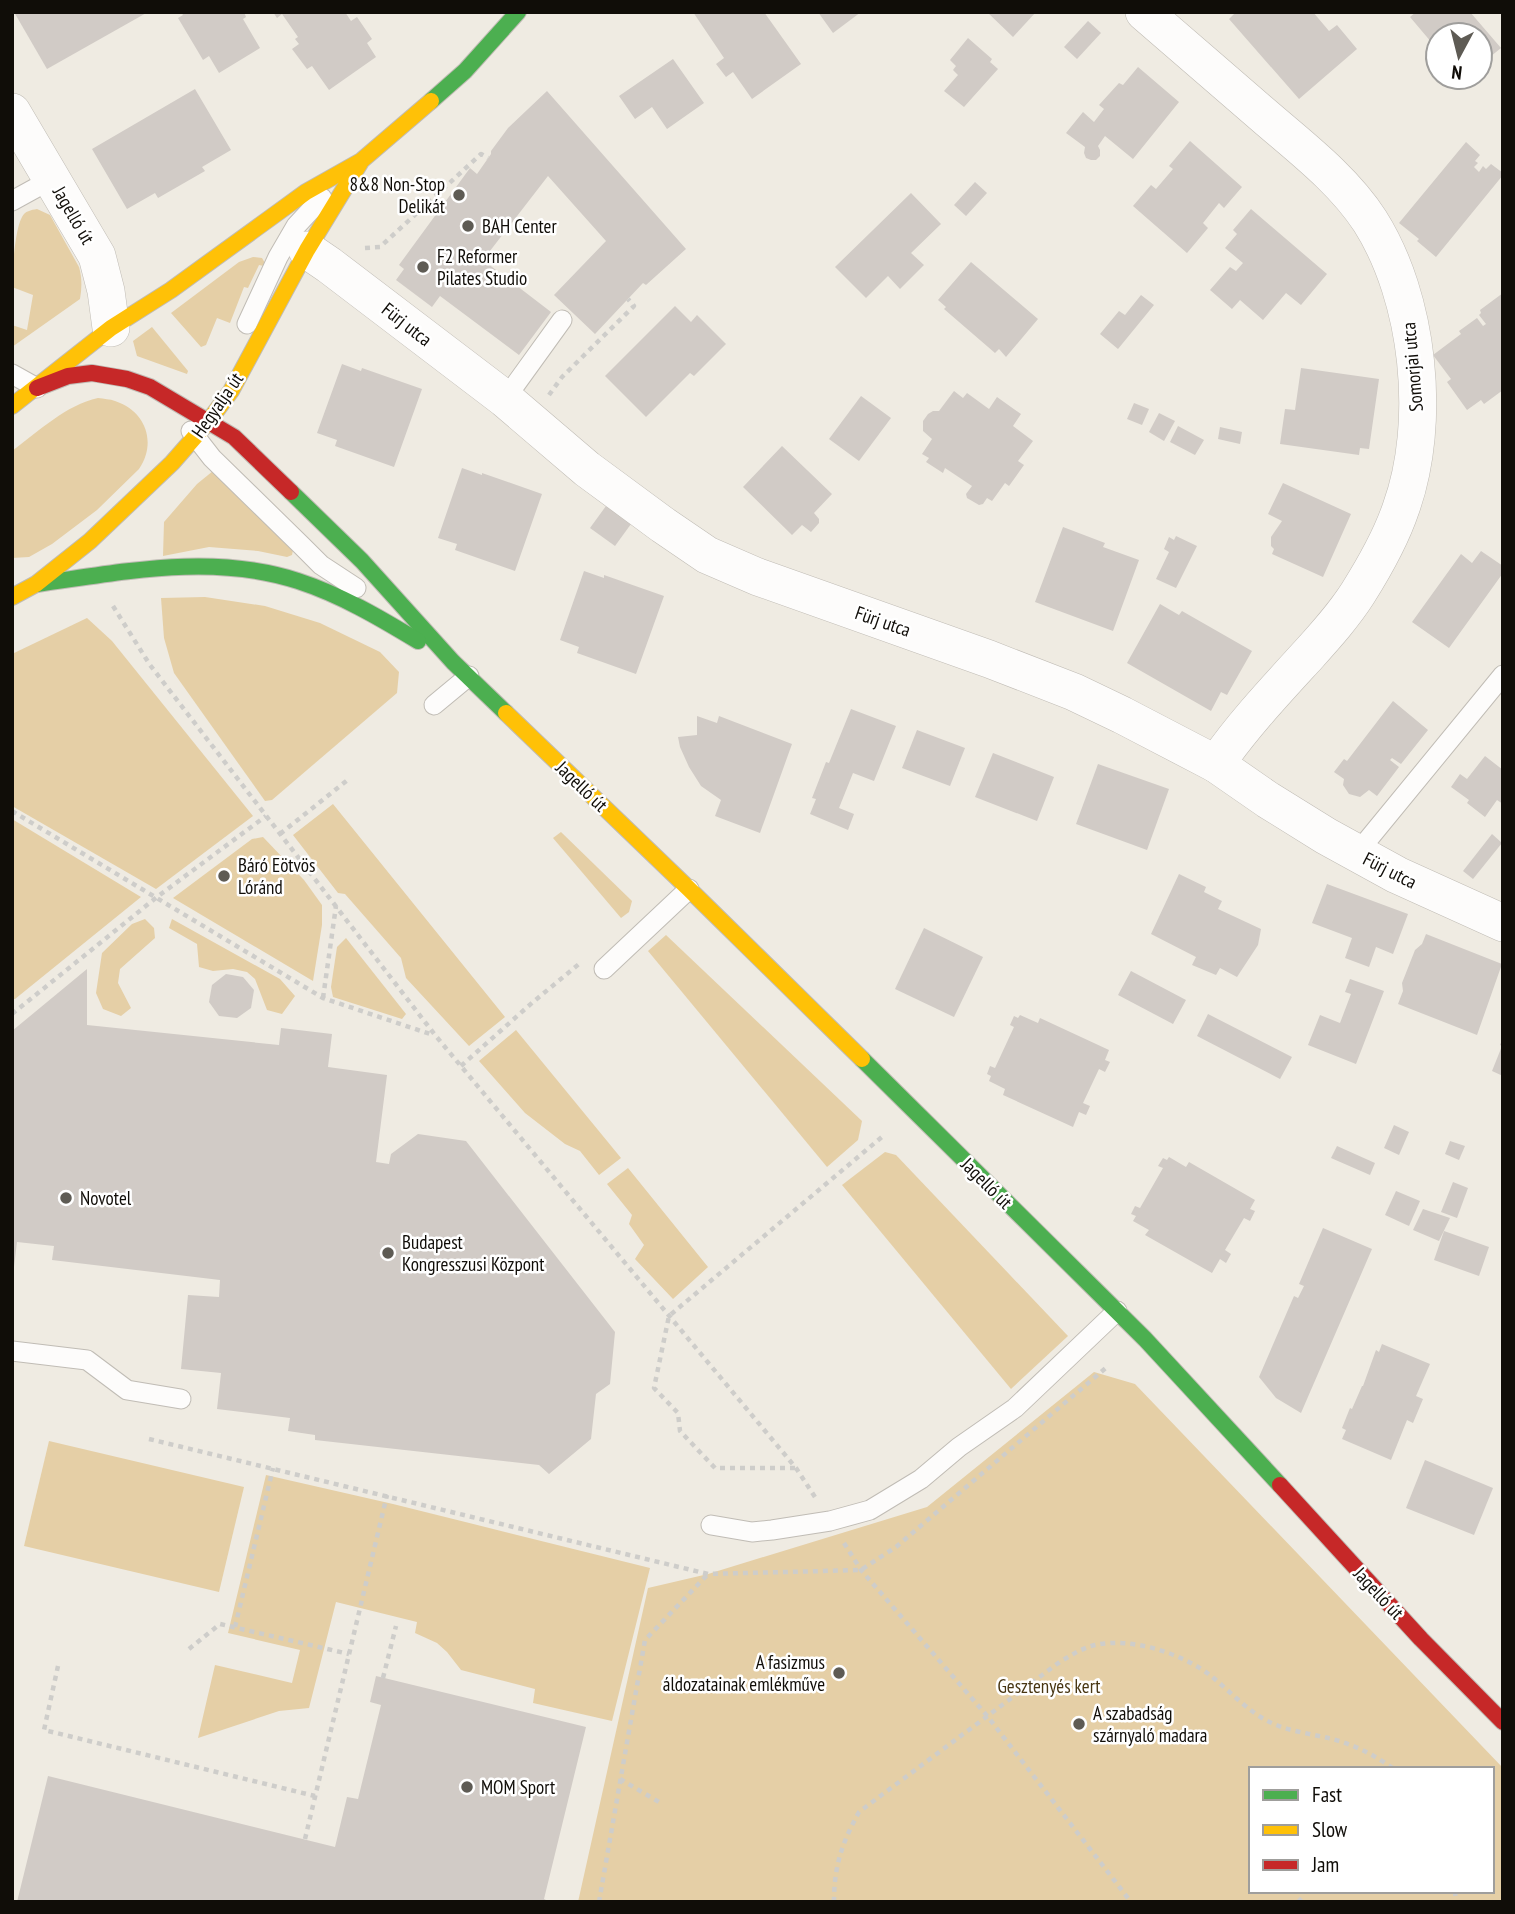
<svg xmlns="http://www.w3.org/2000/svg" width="1515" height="1914" font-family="'PT Sans Narrow',sans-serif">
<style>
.green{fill:#e5cfa6;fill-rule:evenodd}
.building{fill:#d1cbc6}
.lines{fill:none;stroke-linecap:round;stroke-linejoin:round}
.lane-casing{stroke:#c0bcb5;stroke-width:21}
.street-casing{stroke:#c0bcb5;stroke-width:38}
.fast-casing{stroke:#c0bcb5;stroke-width:18}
.slow-casing{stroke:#c0bcb5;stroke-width:18}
.jam-casing{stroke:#c0bcb5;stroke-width:18}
.path{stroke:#cecdca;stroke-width:4.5;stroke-dasharray:5 5;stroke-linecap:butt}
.lane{stroke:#fdfcfb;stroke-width:19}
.street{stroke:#fdfcfb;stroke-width:37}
.fast{stroke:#4caf50;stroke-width:16}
.slow{stroke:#ffc107;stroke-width:16}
.jam{stroke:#c62828;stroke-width:16}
.poi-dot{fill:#5e5b54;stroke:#fff;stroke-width:2.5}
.labels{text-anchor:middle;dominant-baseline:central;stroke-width:5;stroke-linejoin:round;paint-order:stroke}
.poi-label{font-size:19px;fill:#100d08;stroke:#fff;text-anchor:start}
.street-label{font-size:19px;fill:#100d08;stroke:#fff}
.park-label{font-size:19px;fill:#483613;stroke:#fff}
</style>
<rect width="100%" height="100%" fill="#efebe2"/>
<g class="green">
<path d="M37 209 50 215 79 267C82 277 82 288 80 299L12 347V325L27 330 33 295 12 287C12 272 15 229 22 217 25 211 31 210 37 209Z"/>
<polygon points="253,257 262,258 265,263 264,266 259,265 248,288 244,287 230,323 217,318 206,345 201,347 171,313 239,262"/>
<polygon points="152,327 188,371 187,374 137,356 133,341"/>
<path d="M98 398C104 399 110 399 115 401 146 411 157 443 139 469L97 510 52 544 29 557 12 558V451C39 431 66 405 98 398Z"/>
<polygon points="213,471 293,550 292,555 287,557 258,551 209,547 163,556 164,522 197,484"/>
<polygon points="205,597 265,606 320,623 380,652 399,672 397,693 272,800 265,801 174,673 164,638 161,598"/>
<polygon points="87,618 112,641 253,816 156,889 12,806 12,654"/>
<polygon points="333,804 505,1017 469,1046 406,978 401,958 345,894 338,893 293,835"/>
<polygon points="12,819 141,897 15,999 12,999"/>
<polygon points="561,832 632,901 629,912 621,918 553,838"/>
<polygon points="263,837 304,880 322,905 322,925 313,981 173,898 252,839"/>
<polygon points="145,919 154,928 155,938 120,969 118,983 131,1008 121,1016 103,1009 96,993 102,953 132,924"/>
<polygon points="172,919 280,979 295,996 282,1014 267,1010 255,979 247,972 233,969 213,971 199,967 197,944 169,928"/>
<polygon points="666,935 862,1121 858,1140 827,1167 648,951"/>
<polygon points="346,938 406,1014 402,1019 333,997 331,987 337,947"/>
<polygon points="516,1030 621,1158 599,1175 580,1151 565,1144 525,1113 479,1061"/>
<polygon points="885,1152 896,1155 1068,1336 1011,1389 842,1185"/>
<polygon points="628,1168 708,1267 673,1299 635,1259 644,1245 629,1224 632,1215 607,1184"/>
<path d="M1094 1372 1135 1384 1503 1768V1902H578L648 1588 708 1574 927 1507ZM1251 1769H1492V1891H1251Z"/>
<polygon points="49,1441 244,1487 219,1592 24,1546"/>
<polygon points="266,1475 393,1504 650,1568 612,1721 533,1703 535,1689 461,1670 447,1652 437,1643 415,1633 417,1622 336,1602 309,1708 279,1711 198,1738 215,1665 292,1683 300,1650 228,1633"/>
</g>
<g class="building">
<polygon points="14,12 148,12 47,69"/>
<polygon points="181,12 244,12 246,17 243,19 260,48 219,73 209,56 203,60 178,18 183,15"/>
<polygon points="273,12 345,12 351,21 357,17 372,39 367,43 376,57 329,90 312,66 307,69 292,49 299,44 295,39 298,37 282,14 277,18"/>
<polygon points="693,12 764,12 801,64 752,99 733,72 726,77 716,64 724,58"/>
<polygon points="818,12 861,12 833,33"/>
<polygon points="987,12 1036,12 1013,37"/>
<polygon points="1236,12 1313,12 1329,31 1337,25 1357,49 1299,99 1229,19"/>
<polygon points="1416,12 1470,12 1501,48 1480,65 1480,35 1438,35 1438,60 1426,48 1432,43 1410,17"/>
<polygon points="1088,21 1101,33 1077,59 1064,47"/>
<polygon points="968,38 992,59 990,62 998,69 964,107 944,91 958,75 953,70 956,66 950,60"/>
<polygon points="673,59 704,103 667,129 652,107 635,119 619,96"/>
<polygon points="1138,67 1179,102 1133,159 1105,136 1098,146 1100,150 1100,156 1096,160 1091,160 1086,158 1084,153 1085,147 1066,133 1083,112 1094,122 1104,109 1099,105 1119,83 1123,85"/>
<polygon points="195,89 231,150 202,167 205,171 158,198 155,193 127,209 92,149"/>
<polygon points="547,91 686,249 646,285 643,283 595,334 554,295 606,241 548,176 483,260 551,312 519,355 440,296 432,307 396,280 404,269 399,265 470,168 477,174 491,154 491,151 508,128"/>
<polygon points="1190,141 1242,187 1224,208 1219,203 1203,223 1208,228 1187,253 1133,206 1151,185 1156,189 1173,169 1169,166"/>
<polygon points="1466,142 1480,155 1475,161 1478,163 1474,167 1479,172 1483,166 1486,169 1491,164 1503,173 1503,175 1436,257 1417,241 1419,239 1399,223"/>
<polygon points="975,182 987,193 966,216 954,205"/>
<polygon points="911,193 941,224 911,253 924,265 900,289 888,276 866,298 835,267"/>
<polygon points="1251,209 1327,274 1301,305 1286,293 1263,320 1240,300 1232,309 1210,290 1230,267 1236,271 1243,263 1225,248 1237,234 1233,230"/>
<polygon points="971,262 1038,319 1006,357 999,349 995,353 944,309 946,307 938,300"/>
<polygon points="1503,293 1503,390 1484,404 1481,400 1467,410 1447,382 1451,379 1433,355 1461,334 1459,331 1477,318 1483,326 1486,324 1479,315 1481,313 1480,310"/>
<polygon points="1141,295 1154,305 1118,349 1100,334 1119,311 1125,315"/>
<polygon points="675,306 691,322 697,315 726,344 694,376 690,373 646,417 605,376"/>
<polygon points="342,364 361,371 362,368 422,389 394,467 335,446 337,440 317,433"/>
<polygon points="1301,368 1379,379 1369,449 1360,448 1359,455 1280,444 1285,409 1295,410"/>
<polygon points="954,391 963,398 967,393 989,409 997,397 1021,414 1013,426 1033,441 1018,461 1024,465 1009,486 1005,483 992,501 987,498 983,504 979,505 967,498 966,494 972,486 945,468 943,473 926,462 929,458 922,454 932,439 923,431 923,421 928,414 933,411 939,411"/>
<polygon points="861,396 891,418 859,461 829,439"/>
<polygon points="1134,403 1149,409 1142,425 1127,419"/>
<polygon points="1159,413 1175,421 1164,441 1149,432"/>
<polygon points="1178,426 1204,440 1195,455 1170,442"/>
<polygon points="1220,427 1242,432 1240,444 1218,439"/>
<polygon points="782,446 832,494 814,513 819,519 819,523 811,532 802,525 792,535 743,487"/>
<polygon points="462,468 482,475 482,473 542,494 515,571 455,550 457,544 438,538"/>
<polygon points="1283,483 1351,514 1323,577 1272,554 1274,549 1271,546 1271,537 1282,521 1268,514"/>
<polygon points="606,506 631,524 615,546 590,528"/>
<polygon points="1063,527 1105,543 1103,547 1139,560 1113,631 1035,602"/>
<polygon points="1176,536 1197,546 1176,588 1156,579 1169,552 1164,549 1169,537 1174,540"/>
<polygon points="1481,551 1503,566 1503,573 1449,648 1412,622 1461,554 1472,563"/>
<polygon points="584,571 604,578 604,575 664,596 636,674 577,653 579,647 560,640"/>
<polygon points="1160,604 1179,615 1182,611 1252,651 1227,695 1221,692 1211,711 1127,663"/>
<polygon points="1393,701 1428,730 1401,764 1392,758 1390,760 1399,767 1377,796 1369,790 1360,797 1349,794 1343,785 1344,779 1334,772 1344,759 1347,761"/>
<polygon points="851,709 896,726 874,781 853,773 839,808 854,814 848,830 810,814 816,799 812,798 826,762 829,763"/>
<polygon points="697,716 717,723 719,716 792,744 760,833 715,816 721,800 701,786 689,767 680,747 678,737 697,735"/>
<polygon points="917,730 965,748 950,786 902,768"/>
<polygon points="993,753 1054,777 1037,821 975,797"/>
<polygon points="1485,756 1503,770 1503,804 1497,800 1485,817 1467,803 1469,800 1451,787 1460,774 1467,779"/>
<polygon points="1098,764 1169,789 1147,850 1076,824"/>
<polygon points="1492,834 1502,843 1473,879 1463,871"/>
<polygon points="1179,874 1206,887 1204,892 1222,901 1218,909 1261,929 1258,945 1237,977 1220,968 1216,975 1192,965 1196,957 1151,934"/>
<polygon points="1327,884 1408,914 1393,954 1376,947 1369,967 1345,958 1352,938 1312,923"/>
<polygon points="924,928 983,957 954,1017 895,989"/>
<polygon points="1426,934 1502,964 1477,1035 1398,1004 1403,991 1402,983 1415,950 1422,944"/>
<polygon points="87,969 87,1025 279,1045 281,1028 332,1034 328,1067 387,1075 376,1162 389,1164 391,1154 418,1134 466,1141 615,1332 610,1384 596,1394 591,1439 549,1474 539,1465 315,1440 315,1435 288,1431 290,1418 217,1409 221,1373 181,1369 188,1295 219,1297 220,1280 52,1260 54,1246 17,1242 14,1267 12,1267 12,1031"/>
<polygon points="1131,971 1186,1000 1173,1024 1118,995"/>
<polygon points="226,974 243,977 254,990 251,1008 237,1018 219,1016 209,1002 212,985"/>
<polygon points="1350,979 1384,991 1356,1064 1308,1045 1320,1015 1340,1023 1351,994 1345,992"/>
<polygon points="1208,1014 1292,1057 1280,1079 1197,1036"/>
<polygon points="1020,1015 1038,1023 1040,1018 1109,1050 1105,1060 1110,1062 1105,1072 1099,1069 1083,1103 1090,1106 1086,1115 1079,1112 1073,1127 1003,1095 1005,1089 989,1081 991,1076 987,1074 990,1066 995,1068 1014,1027 1010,1025 1014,1016 1018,1018"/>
<polygon points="1503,1038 1503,1076 1492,1071 1502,1046 1500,1045"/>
<polygon points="1394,1125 1409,1132 1399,1155 1384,1148"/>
<polygon points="1450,1141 1465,1146 1459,1160 1445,1154"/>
<polygon points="1337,1146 1375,1163 1370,1175 1331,1158"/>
<polygon points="1169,1157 1186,1167 1189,1162 1255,1200 1250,1209 1255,1211 1250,1221 1244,1218 1225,1250 1231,1254 1226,1263 1220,1259 1212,1273 1145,1235 1149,1230 1133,1221 1136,1216 1131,1214 1135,1206 1140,1208 1163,1168 1158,1166 1163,1158 1167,1160"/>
<polygon points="1453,1182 1468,1188 1457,1218 1441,1212"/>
<polygon points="1396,1191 1420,1201 1409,1226 1385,1215"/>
<polygon points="1423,1209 1450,1218 1439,1241 1413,1230"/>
<polygon points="1323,1228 1372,1249 1301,1413 1276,1398 1259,1377 1294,1296 1298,1298 1304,1286 1299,1284"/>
<polygon points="1444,1231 1489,1247 1479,1276 1434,1260"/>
<polygon points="1382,1344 1430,1364 1416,1396 1423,1399 1413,1423 1407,1420 1391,1460 1342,1439 1346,1430 1342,1428 1350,1408 1352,1409 1362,1386 1363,1386 1376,1350 1379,1352"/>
<polygon points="1425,1460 1493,1488 1474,1535 1406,1508"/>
<polygon points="376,1676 586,1727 544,1899 550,1902 17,1902 48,1776 335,1847 347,1797 358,1799 381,1705 370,1702"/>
</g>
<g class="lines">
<g class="lane-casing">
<g id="lane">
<polyline points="12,201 52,179"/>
<polyline points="247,324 278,257 296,226 322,198"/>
<polyline points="12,374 37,388"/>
<polyline points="505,399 562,320"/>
<polyline points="191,431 212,458 301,545 321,565 356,588"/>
<polyline points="434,705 469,676"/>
<polyline points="1357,853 1503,675"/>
<polyline points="604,969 689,889"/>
<polyline points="12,1351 87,1360 127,1390 181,1399"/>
<polyline points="711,1525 752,1532 772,1530 830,1521 870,1510 921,1479 959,1447 1015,1408 1117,1311"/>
</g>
</g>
<g class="street-casing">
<g id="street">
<path d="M1144 12C1186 48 1227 84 1269 120 1304 150 1344 181 1370 221 1419 298 1432 422 1401 508 1391 538 1375 566 1358 593 1344 615 1326 635 1308 655 1276 690 1243 725 1216 764"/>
<polyline points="12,112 97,256 106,291 111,328"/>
<polyline points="307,250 329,265 505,399 587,469 663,525 707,555 758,577 989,659 1074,692 1122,715 1216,764 1268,800 1326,836 1397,875 1503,923"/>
</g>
</g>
<g class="fast-casing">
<g id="fast">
<polyline points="431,101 465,71 518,12"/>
<polyline points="291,492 362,561 453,662 506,713"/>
<path d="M37 584C124 572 212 553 298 581 341 595 380 618 418 641"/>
<polyline points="862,1059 1145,1339 1280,1485"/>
</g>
</g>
<g class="slow-casing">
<g id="slow">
<polyline points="12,406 111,328 171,290 306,192 361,161 431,101"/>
<polyline points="12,597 36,584 90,541 172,463 208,422 231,391 307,250 360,163"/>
<polyline points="506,713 689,889 862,1059"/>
</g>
</g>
<g class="jam-casing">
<g id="jam">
<polyline points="37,388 68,376 92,373 127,379 150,387 234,437 291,492"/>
<polyline points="1280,1485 1421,1639 1503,1722"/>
</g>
</g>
<g class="path">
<polyline points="426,205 437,212"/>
<polyline points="365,248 380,247 481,154 488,158"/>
<polyline points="549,395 562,377 634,306 628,299"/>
<polyline points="113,606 150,665 435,1035 796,1468 815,1497"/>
<polyline points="12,811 323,998 433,1035"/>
<polyline points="280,834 350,778"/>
<polyline points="323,998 336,906"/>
<polyline points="12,1014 157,897 266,816"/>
<polyline points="461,1066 533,1002 579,964"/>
<polyline points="149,1439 708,1574 861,1570 896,1547 1108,1366"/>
<polyline points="795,1468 715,1468 680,1431 678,1413 654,1388 669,1316 883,1136"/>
<polyline points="844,1543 861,1570 988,1717 1131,1902"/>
<polyline points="235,1627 273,1468"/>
<polyline points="189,1649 220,1624 349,1654"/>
<polyline points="58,1666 44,1730 315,1796"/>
<polyline points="383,1678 396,1626"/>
<polyline points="620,1779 659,1802"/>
<polyline points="305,1839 387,1495"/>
<polyline points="1455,1891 1456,1902"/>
<polyline points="599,1902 645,1640 708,1574"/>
<path d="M834 1902C834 1866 842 1843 859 1812L1061 1661C1072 1655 1082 1648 1095 1645 1131 1637 1182 1653 1211 1676 1231 1692 1250 1714 1274 1724 1292 1732 1313 1734 1332 1739 1353 1744 1376 1756 1394 1769"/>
<polyline points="1298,1902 1302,1898"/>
</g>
<use href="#lane" class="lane"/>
<use href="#street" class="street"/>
<use href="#fast" class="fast"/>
<use href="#slow" class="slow"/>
<use href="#jam" class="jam"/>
</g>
<g class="poi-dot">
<circle cx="459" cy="195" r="7"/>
<circle cx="468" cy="226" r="7"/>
<circle cx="423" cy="267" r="7"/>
<circle cx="224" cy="876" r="7"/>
<circle cx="66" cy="1198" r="7"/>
<circle cx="388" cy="1253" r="7"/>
<circle cx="839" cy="1673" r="7"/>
<circle cx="1079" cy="1724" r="7"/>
<circle cx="467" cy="1787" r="7"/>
</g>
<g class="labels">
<g class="poi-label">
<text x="445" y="184" text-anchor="end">8&amp;8 Non-Stop<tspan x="445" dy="22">Delikát</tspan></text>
<text x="482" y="226">BAH Center</text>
<text x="437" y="256">F2 Reformer<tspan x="437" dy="22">Pilates Studio</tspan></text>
<text x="238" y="865">Báró Eötvös<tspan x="238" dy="22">Lóránd</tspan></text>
<text x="80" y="1198">Novotel</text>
<text x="402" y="1242">Budapest<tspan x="402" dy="22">Kongresszusi Központ</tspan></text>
<text x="825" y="1662" text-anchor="end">A fasizmus<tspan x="825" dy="22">áldozatainak emlékműve</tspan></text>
<text x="1093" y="1713">A szabadság<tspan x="1093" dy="22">szárnyaló madara</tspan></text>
<text x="481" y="1787">MOM Sport</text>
</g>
<g class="street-label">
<text transform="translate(74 215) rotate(60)">Jagelló út</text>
<text transform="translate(407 324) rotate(38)">Fürj utca</text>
<text transform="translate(1412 367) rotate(-95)">Somorjai utca</text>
<text transform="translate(217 405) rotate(-55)">Hegyalja út</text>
<text transform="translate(883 621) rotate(19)">Fürj utca</text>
<text transform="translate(582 786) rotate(44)">Jagelló út</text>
<text transform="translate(1390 870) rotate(27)">Fürj utca</text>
<text transform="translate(987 1183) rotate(45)">Jagelló út</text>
<text transform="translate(1379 1593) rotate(47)">Jagelló út</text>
</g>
<g class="park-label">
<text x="1049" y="1686">Gesztenyés kert</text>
</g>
</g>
<rect width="1515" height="1914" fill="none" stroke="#100d08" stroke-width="28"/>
<rect x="1249" y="1767" width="245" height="126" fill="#ffffff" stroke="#9f9e9c" stroke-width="2"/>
<rect x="1263" y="1790" width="35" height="10" fill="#4caf50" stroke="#9f9e9c" stroke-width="2"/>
<text x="1312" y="1802" font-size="21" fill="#100d08">Fast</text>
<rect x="1263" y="1825" width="35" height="10" fill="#ffc107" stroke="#9f9e9c" stroke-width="2"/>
<text x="1312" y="1837" font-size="21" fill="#100d08">Slow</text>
<rect x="1263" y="1860" width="35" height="10" fill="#c62828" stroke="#9f9e9c" stroke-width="2"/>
<text x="1312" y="1872" font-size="21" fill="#100d08">Jam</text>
<g transform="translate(1459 56) rotate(187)"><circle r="33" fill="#ffffff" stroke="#9f9e9c" stroke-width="2"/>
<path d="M0-5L12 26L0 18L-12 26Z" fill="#5e5b54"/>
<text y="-10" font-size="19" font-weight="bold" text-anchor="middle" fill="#100d08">N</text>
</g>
</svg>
